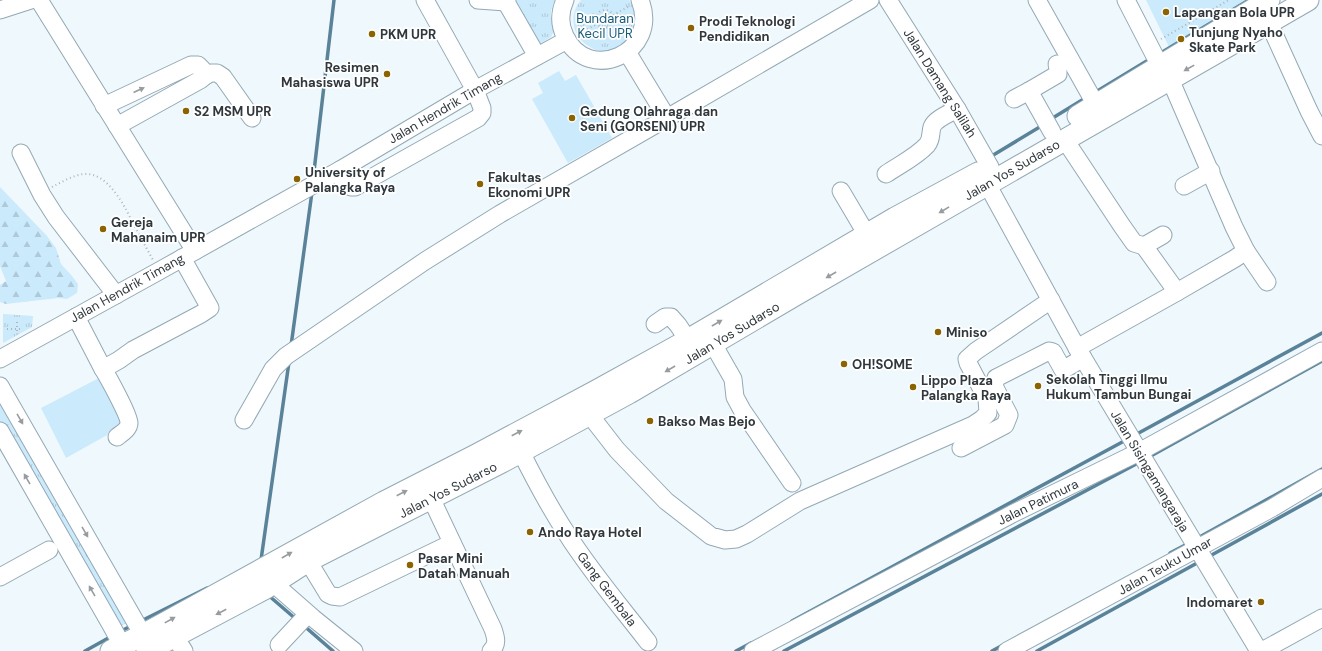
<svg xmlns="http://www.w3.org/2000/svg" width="1322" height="651" font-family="'DM Sans',sans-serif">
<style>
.grass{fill:url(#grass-tufts)}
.forest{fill:url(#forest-firs)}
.pitch{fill:#cbeafb}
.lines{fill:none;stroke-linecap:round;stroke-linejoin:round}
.stream{stroke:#5a8399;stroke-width:3.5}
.minor-casing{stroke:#93a9b5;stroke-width:19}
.major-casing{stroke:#93a9b5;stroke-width:23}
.path{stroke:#aeb6bb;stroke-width:2;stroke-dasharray:1 3;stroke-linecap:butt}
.minor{stroke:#fff;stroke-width:17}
.major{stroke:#fff;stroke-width:21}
.oneway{fill:#989c9e}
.poi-dot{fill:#8a6402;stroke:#fff;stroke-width:1.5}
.labels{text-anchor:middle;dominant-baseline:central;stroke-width:3.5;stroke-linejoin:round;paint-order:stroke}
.poi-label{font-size:13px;font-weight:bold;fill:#30383d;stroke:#fff;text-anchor:start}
.park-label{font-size:13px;fill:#185c7a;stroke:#fff}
.street-label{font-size:13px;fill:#30383d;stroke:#fff}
</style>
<defs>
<pattern id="grass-tufts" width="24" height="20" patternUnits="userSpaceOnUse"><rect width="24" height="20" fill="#cbeafb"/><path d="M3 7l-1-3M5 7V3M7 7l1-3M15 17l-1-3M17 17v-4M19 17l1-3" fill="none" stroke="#afc9d8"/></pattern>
<pattern id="forest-firs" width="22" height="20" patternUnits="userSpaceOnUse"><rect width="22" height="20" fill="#cbeafb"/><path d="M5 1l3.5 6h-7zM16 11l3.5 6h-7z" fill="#afc9d8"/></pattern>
</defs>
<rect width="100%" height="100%" fill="#eff8fd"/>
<g class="grass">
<polygon points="515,0 555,0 551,11 554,31 551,37 536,46 515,2"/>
<path d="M581 0H629C640 15 636 34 622 46 605 60 578 46 574 26 572 16 575 7 581 0Z"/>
<polygon points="3,314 33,316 32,327 3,343"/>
<polygon points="0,396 129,622 120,626 0,423"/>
</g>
<polygon class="forest" points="0,187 47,236 56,248 61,264 72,276 78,284 77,293 67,299 58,298 6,304 0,302 0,285 6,281 0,266"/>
<g class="pitch">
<polygon points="1146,0 1263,0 1172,53"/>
<polygon points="559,71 565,81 576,75 612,138 568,163 532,99 543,93 538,83"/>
<polygon points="101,377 125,425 66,458 41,408"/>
</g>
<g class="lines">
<g class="stream">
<polyline points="1159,54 1249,0"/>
<polyline points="1094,93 1150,59"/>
<polyline points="1051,119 1087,97"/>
<polyline points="990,157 1043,125"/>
<polyline points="313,180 334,0"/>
<polyline points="291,346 312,192"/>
<polyline points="1135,435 1322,333"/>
<polyline points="1149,457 1322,361"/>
<polyline points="1196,539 1322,469"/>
<polyline points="1170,553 1189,543"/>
<polyline points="1208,557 1322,494"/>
<polyline points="261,560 289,362"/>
<polyline points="268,595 297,620"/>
<polyline points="141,621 207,588"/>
<polyline points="792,621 1126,440"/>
<polyline points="303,625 333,651"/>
<polyline points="119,632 131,626"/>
<polyline points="85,651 112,636"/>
<polyline points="736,651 751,643"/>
<polyline points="784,651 1140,462"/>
<polyline points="992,651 1003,645"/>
<polyline points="1037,651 1199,562"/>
</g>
<g class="minor-casing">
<g id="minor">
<polyline points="39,0 195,251"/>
<polyline points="478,0 506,2"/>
<polyline points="507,0 506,2 537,56"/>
<path d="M565 0C560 11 559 24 565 36 588 85 661 53 640 0"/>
<polyline points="888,0 957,109 990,167"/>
<polyline points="1037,0 1096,105"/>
<polyline points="1126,0 1160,66"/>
<polyline points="0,10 31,0"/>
<polyline points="1269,23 1309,111 1322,136"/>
<polyline points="627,52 667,118 870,0"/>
<polyline points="205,76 211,73 217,73 223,77 252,118"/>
<polyline points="1014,99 1029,91"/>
<polyline points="104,106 191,65 198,65 202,69 205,76 200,80 117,126"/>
<polyline points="1052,132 1029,91 1058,74 1058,69 1057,64"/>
<polyline points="1065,140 1122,226 1134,243 1144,246 1163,235"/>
<polyline points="21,153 42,195 56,217 116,295"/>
<polyline points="340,170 344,184 351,187 355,187 478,118 482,113 482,108 475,90 425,0"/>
<path d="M886 174C899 165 916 157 927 145 932 139 930 134 932 127 935 119 950 113 957 109"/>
<polyline points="987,184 1077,348 1259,651"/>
<polyline points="1184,186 1211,171"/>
<polyline points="841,191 867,235"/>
<polyline points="1144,246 1177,292"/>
<polyline points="1246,251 1267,282"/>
<polyline points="76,317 103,369 119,360 133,350 201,314 210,308 182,258"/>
<polyline points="655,324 665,317 671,317 678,325 688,340"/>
<polyline points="713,344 733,379 735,397 742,410 792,483"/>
<polyline points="1077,348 1177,292 1234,259 1246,251 1234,227 1170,79"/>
<polyline points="0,359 159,271 340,170 475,90 567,40"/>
<path d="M103 369C108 377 129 415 129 423 129 429 122 433 117 437"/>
<polyline points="0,386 143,635"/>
<polyline points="589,414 617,450 666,501 711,536 725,540 736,539 747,534 800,501 973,425 982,419 988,413 987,399 968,363 967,359 976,351 1051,300"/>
<polyline points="244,420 273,369 286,356 425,261 500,214 667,118"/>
<polyline points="0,431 111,625 122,645"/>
<polyline points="961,448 1005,425 1009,415 994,386 996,378 1049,351 1053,352 1063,370 1083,358"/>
<path d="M521 452C535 480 550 508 567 534 591 572 621 607 648 642"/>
<path d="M431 498 493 629C496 638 498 644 491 651"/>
<polyline points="308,561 328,594 332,596 340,597 452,543"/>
<polyline points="0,577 49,550"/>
<polyline points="273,583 313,618 354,651"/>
<polyline points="175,637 184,651"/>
<polyline points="279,645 308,614"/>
<polyline points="753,651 1012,514 1139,452 1322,351"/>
<polyline points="1007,651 1272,508 1322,478"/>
<polyline points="1262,651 1322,618"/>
</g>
</g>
<g class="major-casing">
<g id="major">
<polyline points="1078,116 1269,0"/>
<polyline points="111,651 143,635 384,502 476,455 596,391 681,344 895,218 978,173"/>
<polyline points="147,651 266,588 308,561 502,462 629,393 797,294 1308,0"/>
</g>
</g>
<g class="path">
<circle cx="605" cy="19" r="9"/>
<polyline points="613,15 628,7"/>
<polyline points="580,33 597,24"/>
<polyline points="1161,39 1229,0"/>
<path d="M52 187C62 182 73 175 84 174 109 172 126 209 135 227 141 238 147 249 153 260"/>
<polyline points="17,322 17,332 18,334"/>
<polyline points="7,329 23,329"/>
</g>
<use href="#minor" class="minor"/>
<use href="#major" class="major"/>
</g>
<defs><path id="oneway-solid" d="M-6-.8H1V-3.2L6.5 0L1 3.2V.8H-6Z"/></defs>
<g class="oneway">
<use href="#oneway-solid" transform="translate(1189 68) rotate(151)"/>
<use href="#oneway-solid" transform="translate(139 90) rotate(-24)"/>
<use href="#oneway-solid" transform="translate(944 210) rotate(149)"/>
<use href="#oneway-solid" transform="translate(831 275) rotate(150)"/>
<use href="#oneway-solid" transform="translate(717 323) rotate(-30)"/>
<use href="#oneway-solid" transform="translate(670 369) rotate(150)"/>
<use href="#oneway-solid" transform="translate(20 419) rotate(60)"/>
<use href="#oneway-solid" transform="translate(517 433) rotate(-28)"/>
<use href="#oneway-solid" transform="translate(27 479) rotate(-120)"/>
<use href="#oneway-solid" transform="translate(402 493) rotate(-27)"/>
<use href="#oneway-solid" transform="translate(85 532) rotate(60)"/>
<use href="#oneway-solid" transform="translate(287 555) rotate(-30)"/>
<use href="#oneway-solid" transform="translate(92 591) rotate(-120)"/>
<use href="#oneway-solid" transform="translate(221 612) rotate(152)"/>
<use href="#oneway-solid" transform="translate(170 620) rotate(-29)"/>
</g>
<g class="poi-dot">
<circle cx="1166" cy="12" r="4"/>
<circle cx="691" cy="28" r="4"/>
<circle cx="372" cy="34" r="4"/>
<circle cx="1181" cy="39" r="4"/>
<circle cx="387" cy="74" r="4"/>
<circle cx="186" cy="111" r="4"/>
<circle cx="572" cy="118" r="4"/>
<circle cx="297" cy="179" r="4"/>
<circle cx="480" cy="184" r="4"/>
<circle cx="103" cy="229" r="4"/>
<circle cx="938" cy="332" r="4"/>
<circle cx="844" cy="364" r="4"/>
<circle cx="1038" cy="386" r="4"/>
<circle cx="913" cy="387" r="4"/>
<circle cx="650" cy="421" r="4"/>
<circle cx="530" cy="532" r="4"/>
<circle cx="410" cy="565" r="4"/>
<circle cx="1261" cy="602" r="4"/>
</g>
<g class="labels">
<g class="poi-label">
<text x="1174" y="12">Lapangan Bola UPR</text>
<text x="699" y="21">Prodi Teknologi<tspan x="699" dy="15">Pendidikan</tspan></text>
<text x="1189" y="32">Tunjung Nyaho<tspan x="1189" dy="15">Skate Park</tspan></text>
<text x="380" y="34">PKM UPR</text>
<text x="379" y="67" text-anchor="end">Resimen<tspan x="379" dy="15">Mahasiswa UPR</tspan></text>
<text x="194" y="111">S2 MSM UPR</text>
<text x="580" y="111">Gedung Olahraga dan<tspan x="580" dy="15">Seni (GORSENI) UPR</tspan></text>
<text x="305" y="172">University of<tspan x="305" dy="15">Palangka Raya</tspan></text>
<text x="488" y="177">Fakultas<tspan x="488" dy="15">Ekonomi UPR</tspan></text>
<text x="111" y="222">Gereja<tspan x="111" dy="15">Mahanaim UPR</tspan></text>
<text x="946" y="332">Miniso</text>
<text x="852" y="364">OH!SOME</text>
<text x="1046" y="379">Sekolah Tinggi Ilmu<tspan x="1046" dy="15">Hukum Tambun Bungai</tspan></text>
<text x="921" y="380">Lippo Plaza<tspan x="921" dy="15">Palangka Raya</tspan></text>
<text x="658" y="421">Bakso Mas Bejo</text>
<text x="538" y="532">Ando Raya Hotel</text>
<text x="418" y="558">Pasar Mini<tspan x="418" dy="15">Datah Manuah</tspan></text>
<text x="1253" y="602" text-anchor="end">Indomaret</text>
</g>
<g class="park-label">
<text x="605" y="18">Bundaran<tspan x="605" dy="15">Kecil UPR</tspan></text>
</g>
<g class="street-label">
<text transform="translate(940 83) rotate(58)">Jalan Damang Salilah</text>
<text transform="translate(445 108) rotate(-30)">Jalan Hendrik Timang</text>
<text transform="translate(1012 170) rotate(-30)">Jalan Yos Sudarso</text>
<text transform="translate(127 288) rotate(-29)">Jalan Hendrik Timang</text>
<text transform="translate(732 333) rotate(-31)">Jalan Yos Sudarso</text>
<text transform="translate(1150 471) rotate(59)">Jalan Sisingamangaraja</text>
<text transform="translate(448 490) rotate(-27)">Jalan Yos Sudarso</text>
<text transform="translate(1038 502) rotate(-26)">Jalan Patimura</text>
<text transform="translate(1165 566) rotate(-29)">Jalan Teuku Umar</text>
<text transform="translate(607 589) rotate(53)">Gang Gembala</text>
</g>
</g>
</svg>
